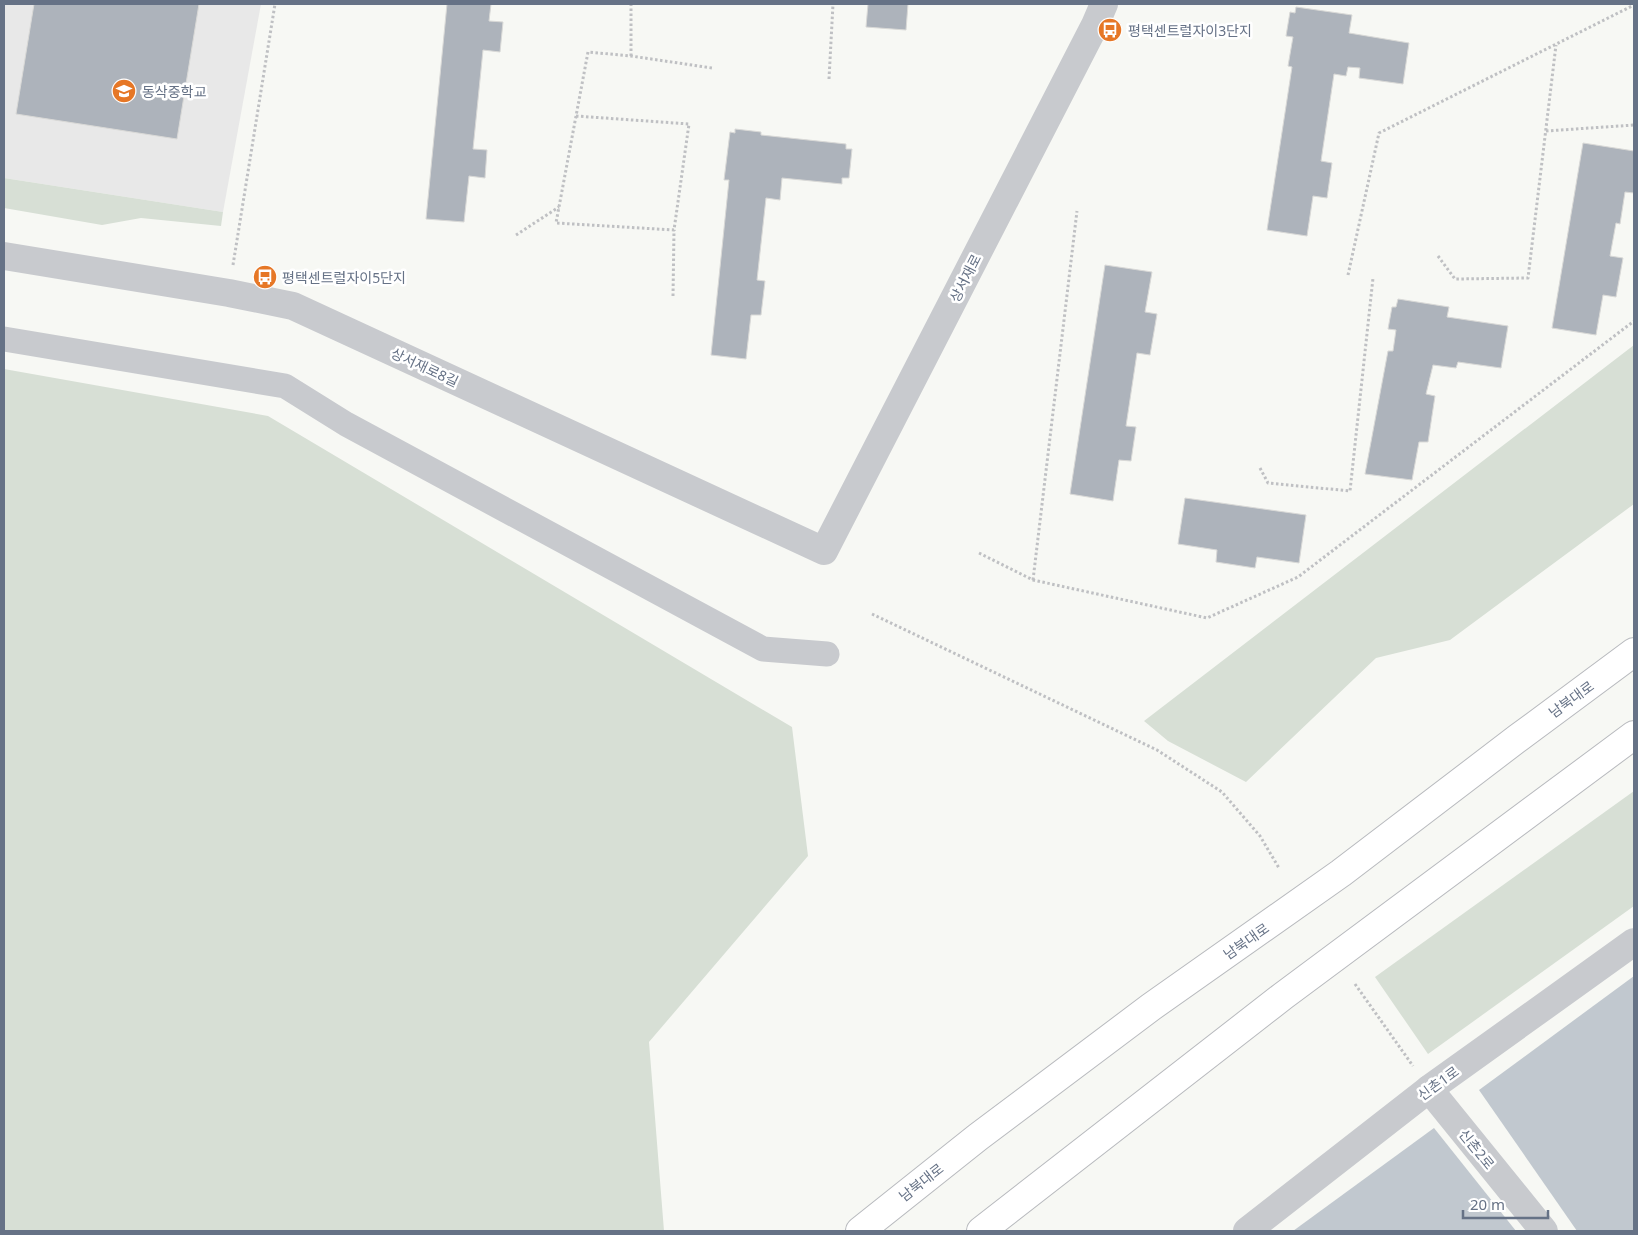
<svg xmlns="http://www.w3.org/2000/svg" width="1638" height="1235" font-family="'Noto Sans','Noto Sans KR',sans-serif">
<style>
.built{fill:#e8e8e8}
.green{fill:#d7dfd5}
.water{fill:#c1c8cf}
.building{fill:#adb3bb;stroke:#d9d9d7}
.lines{fill:none;stroke-linecap:round;stroke-linejoin:round}
.trunk-casing{stroke:#b8babe;stroke-width:30}
.path{stroke:#bfc0c3;stroke-width:3;stroke-dasharray:2.5 2.5;stroke-linecap:butt}
.minor{stroke:#c8cace;stroke-width:25}
.tertiary{stroke:#c8cace;stroke-width:28}
.trunk{stroke:#fff;stroke-width:28}
.labels{text-anchor:middle;dominant-baseline:central;stroke-width:5;stroke-linejoin:round;paint-order:stroke}
.poi-label{font-size:14px;fill:#667286;stroke:#fff;text-anchor:start}
.street-label{font-size:14px;fill:#667286;stroke:#fff}
</style>
<rect width="100%" height="100%" fill="#f7f8f4"/>
<polygon class="built" points="4,4 261,4 223,212 4,178"/>
<g class="green">
<polygon points="4,178 223,212 221,226 141,218 102,225 4,208"/>
<polygon points="1634,345 1634,504 1450,640 1376,658 1246,782 1168,741 1144,721"/>
<polygon points="4,369 268,416 792,727 808,856 649,1042 664,1231 4,1231"/>
<polygon points="1634,791 1634,906 1428,1054 1375,977"/>
</g>
<g class="water">
<polygon points="1634,976 1634,1231 1577,1231 1479,1090"/>
<polygon points="1434,1128 1516,1231 1293,1231"/>
</g>
<g class="building">
<polygon points="30,4 199,4 177,139 16,114 34,4"/>
<polygon points="447,4 491,4 489,21 503,22 500,52 483,50 473,149 487,150 485,178 469,176 464,222 426,219"/>
<polygon points="868,4 908,4 906,30 866,27"/>
<polygon points="1296,7 1352,15 1349,33 1409,43 1403,84 1359,78 1360,68 1348,67 1346,76 1334,74 1321,161 1332,163 1327,198 1313,196 1307,236 1267,230 1292,67 1288,66 1293,37 1286,36 1290,12 1295,13"/>
<polygon points="735,129 761,132 761,135 846,144 846,149 852,149 849,178 842,178 842,184 782,178 780,200 766,198 757,280 765,281 761,315 751,315 746,359 711,355 729,180 724,180 730,132 735,133"/>
<polygon points="1583,143 1634,151 1634,149 1634,193 1625,192 1620,224 1616,223 1610,256 1623,258 1616,297 1603,295 1596,335 1552,328"/>
<polygon points="1105,265 1152,272 1145,312 1157,314 1150,355 1137,353 1126,426 1136,427 1131,461 1119,460 1113,501 1070,494"/>
<polygon points="1398,299 1449,307 1447,317 1508,326 1501,368 1458,362 1456,368 1433,365 1426,394 1435,396 1428,442 1419,442 1412,480 1365,474 1388,351 1393,351 1396,330 1388,329 1392,307 1396,307"/>
<polygon points="1185,498 1306,515 1299,563 1257,557 1255,568 1216,562 1217,550 1178,544"/>
</g>
<g class="lines">
<g class="trunk-casing">
<g id="trunk">
<polyline points="860,1231 978,1137 1151,1007 1341,873 1518,738 1634,652"/>
<polyline points="981,1231 1283,996 1634,735"/>
</g>
</g>
<g class="path">
<polyline points="631,56 631,4"/>
<polyline points="829,79 833,4"/>
<polyline points="576,116 689,124 674,230 556,223 588,52 631,56 712,68"/>
<polyline points="1546,131 1634,125"/>
<polyline points="516,235 559,207"/>
<polyline points="1438,256 1455,279 1528,278 1556,45"/>
<polyline points="233,265 275,4"/>
<polyline points="1348,275 1379,133 1634,5"/>
<polyline points="673,296 674,230"/>
<polyline points="1260,468 1268,483 1350,491 1373,278"/>
<polyline points="979,553 1033,580 1207,618 1298,577 1634,321"/>
<polyline points="1033,580 1077,211"/>
<polyline points="872,614 1157,750 1222,792 1260,836 1279,868"/>
<polyline points="1355,984 1413,1066"/>
</g>
<polyline class="minor" points="4,339 285,386 346,424 763,649 827,654"/>
<g class="tertiary">
<polyline points="4,256 229,293 293,306 824,551 1095,25 1104,4"/>
<polyline points="1429,1089 1544,1231"/>
<polyline points="1247,1231 1429,1089 1634,942"/>
</g>
<use href="#trunk" class="trunk"/>
</g>
<defs>
<g id="bus-disc" transform="scale(1.25)"><circle r="9.5" fill="#e67726" stroke="#fff"/><path d="M-5-6H5V4H4V6H2V4H-2V6H-4V4H-5ZM-3.5-4V0h7V-4ZM-3.5 1.2v1.5H-2V1.2ZM2 1.2v1.5H3.5V1.2Z" fill="#fff"/></g>
<g id="school-disc" transform="scale(1.25)"><circle r="9.5" fill="#e67726" stroke="#fff"/><path d="M0-5L7-2L0 1L-7-2ZM-4 1L0 2.5L4 1V4Q0 6-4 4Z" fill="#fff"/></g>
</defs>
<g fill-rule="evenodd">
<use href="#bus-disc" x="1110" y="30"/>
<use href="#school-disc" x="124" y="91"/>
<use href="#bus-disc" x="265" y="277"/>
</g>
<g class="labels">
<g class="poi-label">
<text x="1128" y="30">평택센트럴자이3단지</text>
<text x="142" y="91">동삭중학교</text>
<text x="282" y="277">평택센트럴자이5단지</text>
</g>
<g class="street-label">
<text transform="translate(965 278) rotate(-63)">상서재로</text>
<text transform="translate(425 367) rotate(25)">상서재로8길</text>
<text transform="translate(1571 699) rotate(-36)">남북대로</text>
<text transform="translate(1246 941) rotate(-35)">남북대로</text>
<text transform="translate(1438 1083) rotate(-36)">신촌1로</text>
<text transform="translate(1477 1149) rotate(51)">신촌2로</text>
<text transform="translate(921 1182) rotate(-38)">남북대로</text>
</g>
</g>
<rect width="1638" height="1235" fill="none" stroke="#667286" stroke-width="10"/>
<path d="M1463 1210v8h85v-8" fill="none" stroke="#667286" stroke-width="2.5"/>
<text x="1470" y="1210" font-size="15" fill="#667286" stroke="#ffffff" stroke-width="4" paint-order="stroke">20 m</text>
</svg>
